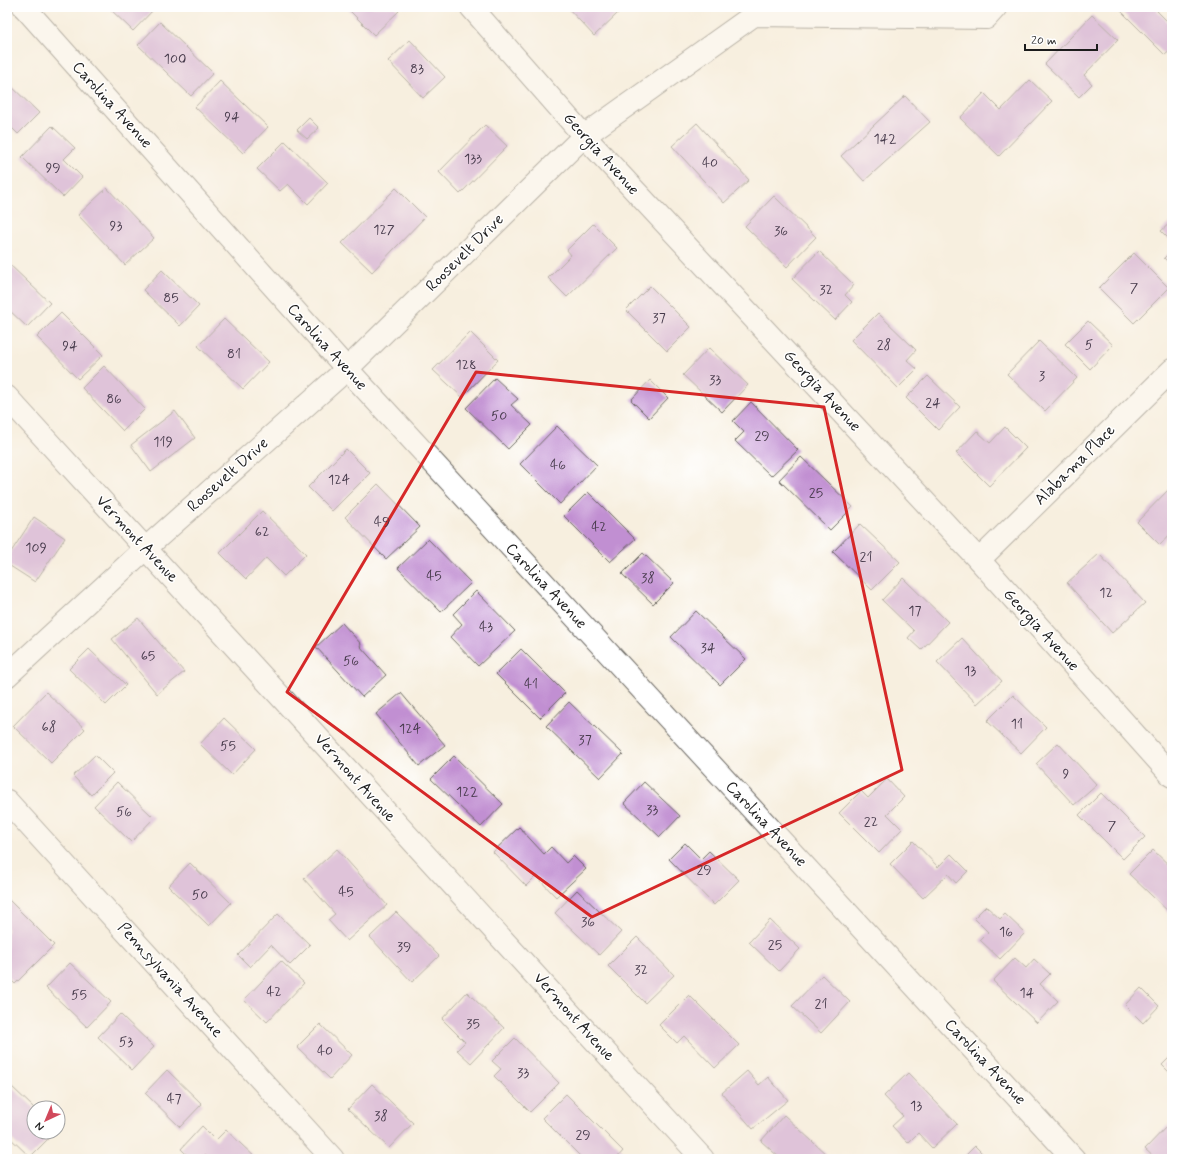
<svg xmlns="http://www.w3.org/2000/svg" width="1179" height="1166" font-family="Mynerve,sans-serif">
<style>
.building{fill:#c18fd2}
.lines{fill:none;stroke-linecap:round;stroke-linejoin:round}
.street-casing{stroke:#696660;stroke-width:24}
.street{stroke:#fff;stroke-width:22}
.marked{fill:none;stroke:#d62828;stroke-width:3;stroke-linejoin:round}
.labels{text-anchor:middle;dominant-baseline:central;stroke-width:3;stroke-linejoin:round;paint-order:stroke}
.number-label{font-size:14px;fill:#45394a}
.street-label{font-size:16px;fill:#1c1c1c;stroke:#fff}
</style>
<rect width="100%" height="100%" fill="#fff"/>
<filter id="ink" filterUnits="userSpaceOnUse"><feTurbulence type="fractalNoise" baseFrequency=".025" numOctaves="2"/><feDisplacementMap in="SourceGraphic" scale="8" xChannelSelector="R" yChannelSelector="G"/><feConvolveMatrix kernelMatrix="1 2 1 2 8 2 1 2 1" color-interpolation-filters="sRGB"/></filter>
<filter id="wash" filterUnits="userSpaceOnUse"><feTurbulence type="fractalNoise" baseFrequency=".012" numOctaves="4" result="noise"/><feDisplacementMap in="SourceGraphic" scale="16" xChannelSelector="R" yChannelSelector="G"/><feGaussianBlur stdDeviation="0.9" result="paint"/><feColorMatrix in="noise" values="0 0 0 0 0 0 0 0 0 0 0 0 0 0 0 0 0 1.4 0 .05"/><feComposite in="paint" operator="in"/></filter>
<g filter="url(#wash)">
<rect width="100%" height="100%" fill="#f7efdf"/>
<g id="blocks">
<g class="building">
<polygon points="108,7 156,7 133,31"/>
<polygon points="346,7 395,7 399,11 374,35"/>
<polygon points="567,7 612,7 618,13 594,36"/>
<polygon points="1121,7 1162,7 1157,11 1172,26 1172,49 1165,55 1119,9"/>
<polygon points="1092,15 1118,40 1084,75 1092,84 1079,97 1045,64"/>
<polygon points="160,22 213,73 191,96 138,45"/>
<polygon points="410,40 445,77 423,98 388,61"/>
<polygon points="1030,80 1052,101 999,156 960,118 984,93 1001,110"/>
<polygon points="220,81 268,127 243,153 195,107"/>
<polygon points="7,82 39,113 18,134 7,123"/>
<polygon points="905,96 930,122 864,181 841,156"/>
<polygon points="309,118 319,128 307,139 297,130"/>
<polygon points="697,123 749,180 724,203 672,146"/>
<polygon points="485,125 507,146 460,194 439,172"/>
<polygon points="52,126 75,148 64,159 82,177 63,197 22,157"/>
<polygon points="285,141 328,183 308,204 288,184 280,191 257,169"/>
<polygon points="107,188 154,238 125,265 78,215"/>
<polygon points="396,188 425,217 372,272 342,243"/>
<polygon points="774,196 816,237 787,267 745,226"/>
<polygon points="1172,221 1172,242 1161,231"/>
<polygon points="593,224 617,248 567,297 548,278 571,255 567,250"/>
<polygon points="1172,250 1172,266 1164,258"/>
<polygon points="819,251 854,285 845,295 852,302 835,320 792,279"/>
<polygon points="1134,253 1169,288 1134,323 1099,288"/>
<polygon points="7,262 50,303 27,327 7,308"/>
<polygon points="162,270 199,306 180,326 143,290"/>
<polygon points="650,286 691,327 667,351 626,310"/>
<polygon points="61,313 103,355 78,379 37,337"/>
<polygon points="878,313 916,350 907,360 917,369 898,388 851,340"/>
<polygon points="224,319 269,362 243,389 198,346"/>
<polygon points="1088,321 1113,345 1090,369 1065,344"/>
<polygon points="470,332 498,360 462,397 433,370"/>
<polygon points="1039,341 1077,378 1045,411 1007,374"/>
<polygon points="709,348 748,385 722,412 683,375"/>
<polygon points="104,366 145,409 123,431 82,388"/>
<polygon points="928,376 960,407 938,430 906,398"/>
<polygon points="495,378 518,399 511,405 532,425 508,449 466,408"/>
<polygon points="650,380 668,398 649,418 631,400"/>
<polygon points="751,402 798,450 771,476 735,441 744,432 733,421"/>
<polygon points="175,411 195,438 151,472 131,445"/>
<polygon points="557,426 597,465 560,504 520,464"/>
<polygon points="1005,427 1026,448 989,486 956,453 977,431 990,443"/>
<polygon points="346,449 370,473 332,511 308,487"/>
<polygon points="801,457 853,507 830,530 779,480"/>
<polygon points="378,484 420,527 386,559 345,517"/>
<polygon points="1170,488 1172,490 1172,532 1160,545 1137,522"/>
<polygon points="588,492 635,539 610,562 564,516"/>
<polygon points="262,511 306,554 284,576 266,558 246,579 220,553"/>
<polygon points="34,517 65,538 35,582 7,564 7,558"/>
<polygon points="860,524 900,562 872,590 833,552"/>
<polygon points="428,539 471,583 441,612 398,568"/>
<polygon points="643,553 674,583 653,604 622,574"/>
<polygon points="1099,554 1145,603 1112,633 1067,583"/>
<polygon points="903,578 948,622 921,650 908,638 914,631 882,600"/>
<polygon points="476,591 515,631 478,666 450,637 462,624 453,614"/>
<polygon points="696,611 746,659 720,685 671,637"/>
<polygon points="138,618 184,672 157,694 112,639"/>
<polygon points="342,623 361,644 360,646 386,675 362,697 316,647"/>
<polygon points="962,638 1002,681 977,704 937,662"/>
<polygon points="89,649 126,685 106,705 69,669"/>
<polygon points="521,649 565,693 540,718 496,674"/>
<polygon points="46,692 85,729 51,763 13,726"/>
<polygon points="401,693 445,745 419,766 376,714"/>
<polygon points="1013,695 1046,727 1021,753 987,721"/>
<polygon points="569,702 623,754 600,778 546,726"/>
<polygon points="224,718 256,749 232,775 200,744"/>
<polygon points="1058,743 1097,785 1074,805 1036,764"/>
<polygon points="95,755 113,773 91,795 73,776"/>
<polygon points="454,756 503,804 481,827 431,779"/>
<polygon points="887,779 904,797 887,814 902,829 879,853 839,813 861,791 868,798"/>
<polygon points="117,782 154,818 131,842 94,806"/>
<polygon points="644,782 680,816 660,837 624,803"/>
<polygon points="1101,793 1145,837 1123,859 1079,815"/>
<polygon points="519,827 544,854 551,847 566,863 573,856 586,869 556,897 536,876 526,886 493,852"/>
<polygon points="913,841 938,867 951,854 968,871 956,883 948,874 923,898 890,864"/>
<polygon points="685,843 701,859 709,851 739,880 714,905 669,859"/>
<polygon points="337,849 387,905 347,941 328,920 335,914 304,879"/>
<polygon points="1153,850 1172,868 1172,915 1129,874"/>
<polygon points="190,863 231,903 209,926 168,886"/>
<polygon points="577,890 621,932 599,955 555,913"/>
<polygon points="7,898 54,945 15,984 7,976"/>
<polygon points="986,906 1000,919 1005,914 1025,933 1000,959 980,940 988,932 974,918"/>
<polygon points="396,912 439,956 412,982 370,937"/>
<polygon points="278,914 310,945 290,965 271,945 250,967 238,955"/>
<polygon points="770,920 800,949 779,971 749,942"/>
<polygon points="637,937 674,975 645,1003 608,966"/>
<polygon points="1015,958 1026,968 1034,959 1050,974 1040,984 1058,1001 1037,1023 993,981"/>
<polygon points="281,961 304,983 267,1022 244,1000"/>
<polygon points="70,963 111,1002 87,1027 46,988"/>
<polygon points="822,975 850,1002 821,1033 792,1006"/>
<polygon points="1141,988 1159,1006 1143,1023 1125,1005"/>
<polygon points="467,992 504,1028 471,1063 457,1050 465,1042 442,1019"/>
<polygon points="689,995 739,1045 715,1068 684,1036 677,1043 659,1025"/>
<polygon points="120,1014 154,1047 132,1070 98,1037"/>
<polygon points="320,1024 352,1055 330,1079 297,1047"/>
<polygon points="515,1038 559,1083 530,1112 494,1076 501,1069 492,1061"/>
<polygon points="1172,1055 1172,1075 1162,1065"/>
<polygon points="167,1070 202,1104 180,1127 145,1093"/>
<polygon points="747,1071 759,1085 768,1077 788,1100 753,1129 722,1093"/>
<polygon points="908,1073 957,1124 932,1148 918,1133 908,1143 892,1126 903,1116 884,1096"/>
<polygon points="372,1084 413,1123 389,1148 348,1109"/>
<polygon points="10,1085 34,1108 34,1132 55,1132 30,1157 7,1135 7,1088"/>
<polygon points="566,1094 623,1151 616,1159 583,1159 542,1118"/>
<polygon points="784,1115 828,1156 826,1159 781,1159 761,1141"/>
<polygon points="1168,1125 1172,1129 1172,1159 1156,1159 1145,1149"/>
<polygon points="202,1126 216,1140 226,1130 257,1159 209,1159 205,1155 201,1159 191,1159 181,1149"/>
<polygon points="975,1146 988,1159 962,1159"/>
</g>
</g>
</g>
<g filter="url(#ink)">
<use href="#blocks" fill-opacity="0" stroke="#696660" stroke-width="1"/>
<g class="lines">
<g class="street-casing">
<g id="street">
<polyline points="24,7 347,369 1074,1159"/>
<polyline points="471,7 584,136 979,560 1172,776"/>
<polyline points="7,397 703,1159"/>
<polyline points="979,560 1172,370"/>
<polyline points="7,676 146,548 347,369 584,136 754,15 986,18 996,7"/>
<polyline points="7,801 333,1159"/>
</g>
</g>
<use href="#street" class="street"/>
</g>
</g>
<path d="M0 0H1179V1166H0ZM476 372 824 407 902 770 592 917 287 692Z" fill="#f7efdf" fill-opacity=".55" fill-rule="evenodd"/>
<path class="marked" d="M476 372 824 407 902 770 592 917 287 692Z"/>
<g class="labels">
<g class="number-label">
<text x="175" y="59">100</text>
<text x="417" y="69">83</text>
<text x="232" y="117">94</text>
<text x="885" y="139">142</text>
<text x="473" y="159">133</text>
<text x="710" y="163">40</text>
<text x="53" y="168">99</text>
<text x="116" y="226">93</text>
<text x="384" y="230">127</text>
<text x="781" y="231">36</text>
<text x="1134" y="288">7</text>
<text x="826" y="290">32</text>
<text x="171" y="298">85</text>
<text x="659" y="318">37</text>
<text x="884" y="345">28</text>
<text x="1089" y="345">5</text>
<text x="70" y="346">94</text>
<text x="234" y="354">81</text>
<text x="466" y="365">128</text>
<text x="1042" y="376">3</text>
<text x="715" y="380">33</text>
<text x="114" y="399">86</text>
<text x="933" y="403">24</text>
<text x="499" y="416">50</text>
<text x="762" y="436">29</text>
<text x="163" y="442">119</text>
<text x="558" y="465">46</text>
<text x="339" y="480">124</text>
<text x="816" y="493">25</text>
<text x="382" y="522">49</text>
<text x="599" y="527">42</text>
<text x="262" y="532">62</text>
<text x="36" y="548">109</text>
<text x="866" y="557">21</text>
<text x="434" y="576">45</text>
<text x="648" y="578">38</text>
<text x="1106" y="593">12</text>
<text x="915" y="611">17</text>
<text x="486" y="627">43</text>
<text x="708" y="648">34</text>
<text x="148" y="656">65</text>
<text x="351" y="661">56</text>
<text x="970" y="671">13</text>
<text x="531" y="684">41</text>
<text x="1017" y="724">11</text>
<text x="49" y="727">68</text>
<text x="410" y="729">124</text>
<text x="585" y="740">37</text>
<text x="228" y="746">55</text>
<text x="1066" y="774">9</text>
<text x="467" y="792">122</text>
<text x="652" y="810">33</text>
<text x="124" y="812">56</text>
<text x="871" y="822">22</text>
<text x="1112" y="826">7</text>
<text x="704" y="870">29</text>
<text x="346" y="892">45</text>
<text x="200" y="895">50</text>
<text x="588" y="922">36</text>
<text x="1006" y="932">16</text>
<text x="775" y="945">25</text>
<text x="404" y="947">39</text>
<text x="641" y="970">32</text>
<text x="274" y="992">42</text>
<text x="1027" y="993">14</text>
<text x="79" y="995">55</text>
<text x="821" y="1004">21</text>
<text x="473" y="1024">35</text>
<text x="126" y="1042">53</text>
<text x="325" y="1051">40</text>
<text x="523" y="1073">33</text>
<text x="174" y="1099">47</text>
<text x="916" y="1106">13</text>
<text x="381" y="1116">38</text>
<text x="583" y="1135">29</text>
</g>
<g class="street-label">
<text transform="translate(112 105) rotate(48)">Carolina Avenue</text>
<text transform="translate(601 154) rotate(48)">Georgia Avenue</text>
<text transform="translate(465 253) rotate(-45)">Roosevelt Drive</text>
<text transform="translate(327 347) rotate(48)">Carolina Avenue</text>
<text transform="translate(822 391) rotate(47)">Georgia Avenue</text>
<text transform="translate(1075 465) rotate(-45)">Alabama Place</text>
<text transform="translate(228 475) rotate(-42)">Roosevelt Drive</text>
<text transform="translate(137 539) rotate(47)">Vermont Avenue</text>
<text transform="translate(546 586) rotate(47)">Carolina Avenue</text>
<text transform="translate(1041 630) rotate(48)">Georgia Avenue</text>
<text transform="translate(355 778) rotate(48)">Vermont Avenue</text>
<text transform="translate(766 824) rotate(47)">Carolina Avenue</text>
<text transform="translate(170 980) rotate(48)">Pennsylvania Avenue</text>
<text transform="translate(574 1017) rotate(48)">Vermont Avenue</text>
<text transform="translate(985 1062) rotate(47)">Carolina Avenue</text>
</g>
</g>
<rect width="1179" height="1166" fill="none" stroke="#fff" stroke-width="24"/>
<g transform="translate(46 1120) rotate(224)"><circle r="19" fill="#ffffff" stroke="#a4a4a4"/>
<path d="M0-3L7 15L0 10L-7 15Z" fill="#d1495b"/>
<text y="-6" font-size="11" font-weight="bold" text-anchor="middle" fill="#1c1c1c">N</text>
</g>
<path d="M1025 44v6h72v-6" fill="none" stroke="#1c1c1c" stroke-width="2"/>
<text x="1031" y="44" font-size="12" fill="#1c1c1c" stroke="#ffffff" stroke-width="3" paint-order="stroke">20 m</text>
</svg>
